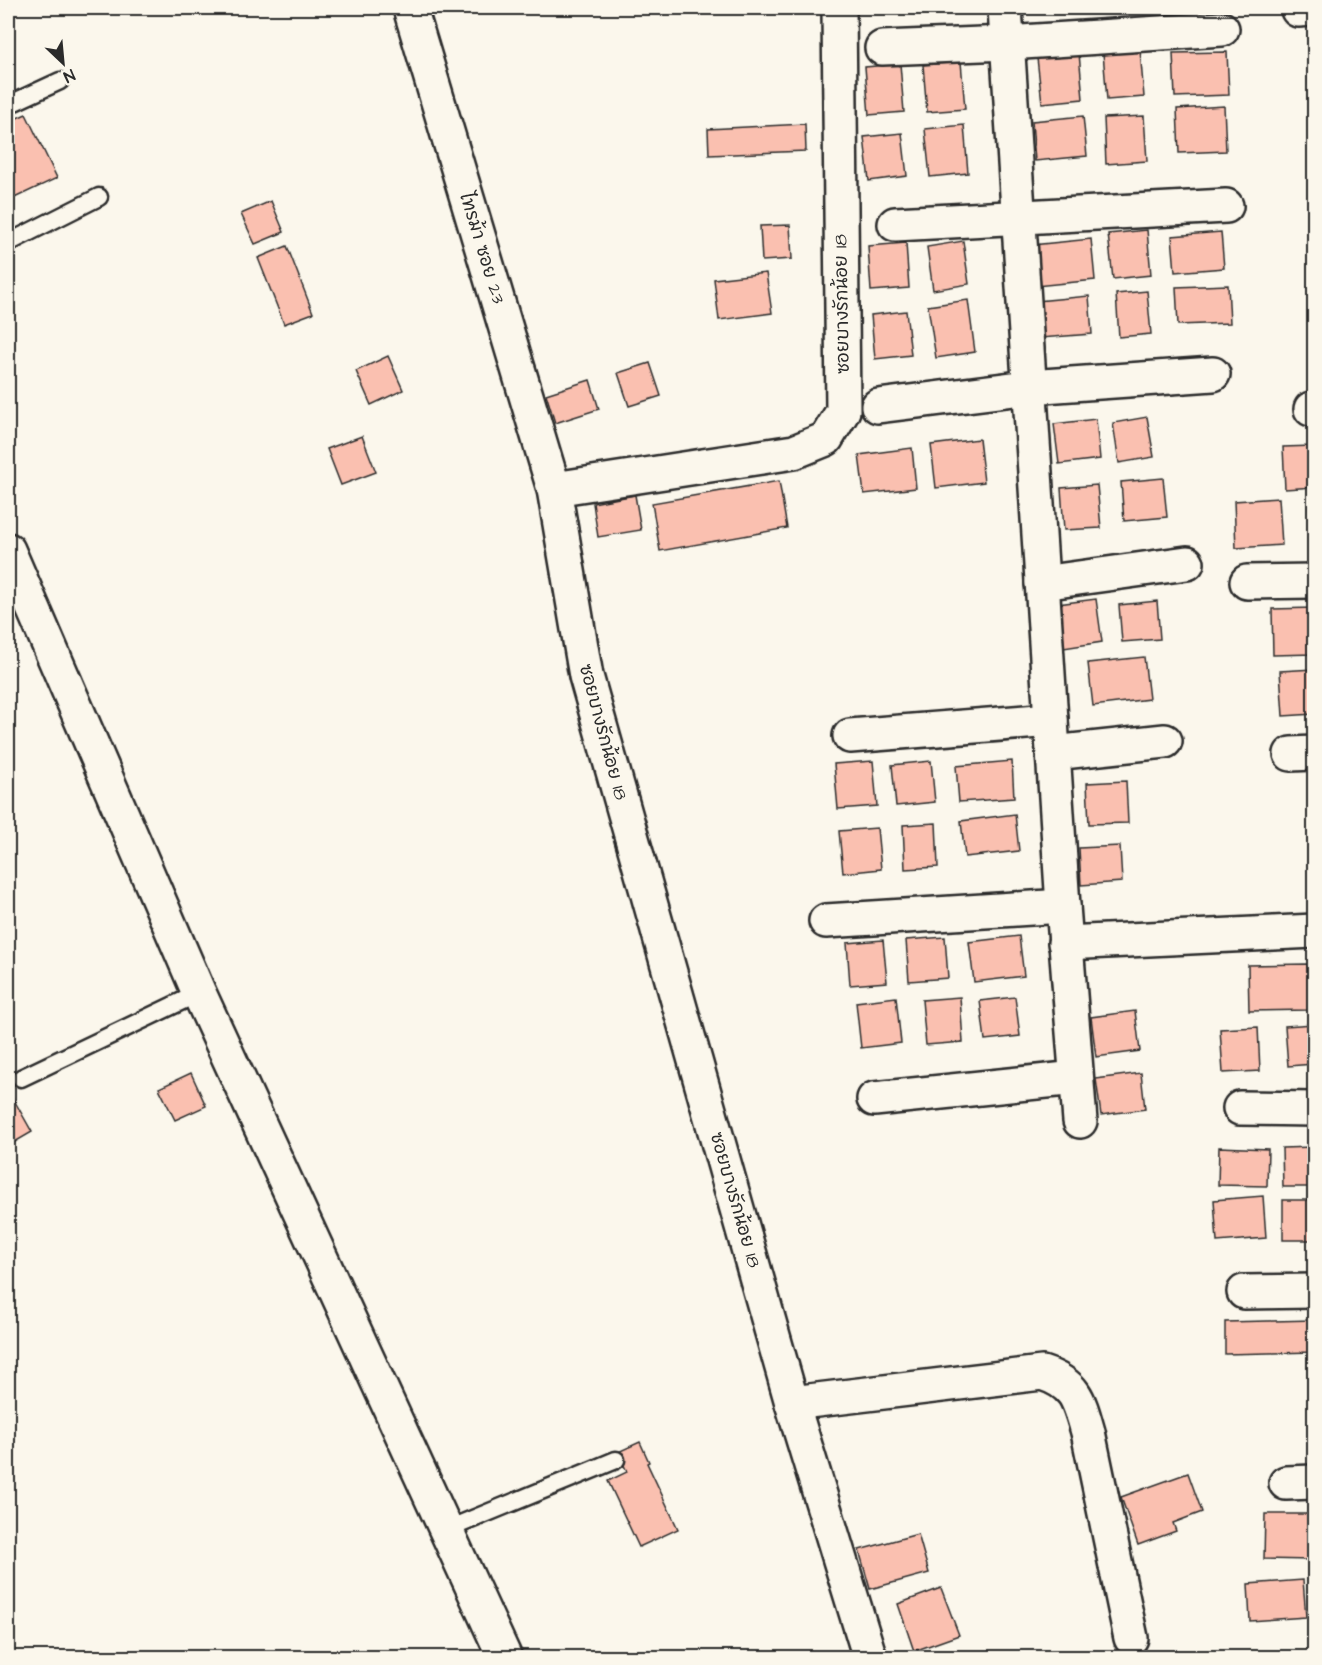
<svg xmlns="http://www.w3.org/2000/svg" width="1322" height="1665" font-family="'Architects Daughter','Playpen Sans Thai',sans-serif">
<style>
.building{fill:#fac0b0;stroke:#2b2b2b;stroke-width:1.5}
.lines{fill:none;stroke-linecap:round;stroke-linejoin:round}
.lane-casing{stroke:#2b2b2b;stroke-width:21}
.street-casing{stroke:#2b2b2b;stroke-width:38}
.lane{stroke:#fbf7ec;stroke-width:16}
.street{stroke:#fbf7ec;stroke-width:33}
.labels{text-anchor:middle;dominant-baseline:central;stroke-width:4.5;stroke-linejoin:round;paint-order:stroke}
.street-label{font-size:18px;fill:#2b2b2b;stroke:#fbf7ec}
</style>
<rect width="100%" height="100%" fill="#fbf7ec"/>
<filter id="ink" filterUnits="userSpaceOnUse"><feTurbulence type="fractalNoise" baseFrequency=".0167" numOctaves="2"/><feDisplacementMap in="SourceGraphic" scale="12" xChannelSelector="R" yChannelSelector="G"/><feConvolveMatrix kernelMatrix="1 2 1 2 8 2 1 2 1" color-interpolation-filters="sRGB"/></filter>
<g filter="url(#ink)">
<g class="building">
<polygon points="1308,43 1314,43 1314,85 1309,85"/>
<polygon points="1140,50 1144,97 1107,100 1103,53"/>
<polygon points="1227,52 1229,95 1175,97 1173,53"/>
<polygon points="1079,53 1083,99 1042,103 1037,58"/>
<polygon points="961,62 965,109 927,112 923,65"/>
<polygon points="900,64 904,112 869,115 865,67"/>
<polygon points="1224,106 1226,151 1179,153 1177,109"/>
<polygon points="26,114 57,178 8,201 8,122"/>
<polygon points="1083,116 1087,156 1035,161 1032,121"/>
<polygon points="1144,116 1147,161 1106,164 1104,118"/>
<polygon points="805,124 806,151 709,155 708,129"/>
<polygon points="964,125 968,173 930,177 925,129"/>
<polygon points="902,133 907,176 869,181 864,137"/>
<polygon points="271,201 284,232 255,244 241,214"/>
<polygon points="790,225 792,259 762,261 760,226"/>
<polygon points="1147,230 1151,275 1113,279 1108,234"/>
<polygon points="1221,232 1224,268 1175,272 1172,236"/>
<polygon points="1091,239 1095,280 1036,286 1032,245"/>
<polygon points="963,241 969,284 933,290 927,247"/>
<polygon points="906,243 909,288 871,291 868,246"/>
<polygon points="287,246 313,313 284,324 258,258"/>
<polygon points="766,273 772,313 719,320 714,279"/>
<polygon points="1228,285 1230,323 1178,325 1176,287"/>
<polygon points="1147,291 1151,334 1119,337 1116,294"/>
<polygon points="1089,296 1092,334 1040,338 1037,301"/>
<polygon points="968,300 975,352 936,358 928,306"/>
<polygon points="906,311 911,355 875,359 871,315"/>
<polygon points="388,356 403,390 371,405 356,371"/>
<polygon points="650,363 661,396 629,406 618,373"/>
<polygon points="590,380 599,409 555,423 546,394"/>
<polygon points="1147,417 1154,457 1119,463 1113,423"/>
<polygon points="1096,419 1100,459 1059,464 1054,424"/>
<polygon points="362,436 376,472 341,485 327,449"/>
<polygon points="979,439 984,482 936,488 931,445"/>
<polygon points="1314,446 1314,487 1285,489 1283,447"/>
<polygon points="912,448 916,488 864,494 859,455"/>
<polygon points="1163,478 1167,517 1124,521 1121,482"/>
<polygon points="779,481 787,528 660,551 652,503"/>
<polygon points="1097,485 1101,528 1064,530 1061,488"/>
<polygon points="635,495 641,530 598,537 593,503"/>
<polygon points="1279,498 1282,545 1236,548 1234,501"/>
<polygon points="1314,505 1314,547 1313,547 1309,506"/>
<polygon points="1096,599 1102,642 1064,648 1058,604"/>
<polygon points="1157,601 1160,639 1122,642 1119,605"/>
<polygon points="1314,608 1314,654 1273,655 1272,609"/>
<polygon points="1144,657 1149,699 1093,706 1088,663"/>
<polygon points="1314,669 1314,714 1283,716 1280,671"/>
<polygon points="873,761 877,806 838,809 834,764"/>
<polygon points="931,761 935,802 896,806 892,765"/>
<polygon points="1012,761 1014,798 959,802 956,766"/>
<polygon points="1126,781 1128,823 1089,824 1087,783"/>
<polygon points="1015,814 1019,851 965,857 961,821"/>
<polygon points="936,823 938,867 905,869 903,825"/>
<polygon points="877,828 881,869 843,873 839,831"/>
<polygon points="1120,846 1122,882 1081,885 1079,848"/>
<polygon points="1019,936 1024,976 974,982 969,942"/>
<polygon points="945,937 948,978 909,981 906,940"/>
<polygon points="883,940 887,982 850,985 847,943"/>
<polygon points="1308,964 1309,1010 1249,1011 1248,965"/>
<polygon points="896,997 901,1043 861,1048 856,1002"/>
<polygon points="960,997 963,1042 926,1045 922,1000"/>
<polygon points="1015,997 1020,1036 985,1040 980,1001"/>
<polygon points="1135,1011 1140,1051 1096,1057 1091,1017"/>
<polygon points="1314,1024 1314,1064 1288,1066 1285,1026"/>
<polygon points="1258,1027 1260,1071 1223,1073 1220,1029"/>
<polygon points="191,1073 206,1106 175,1120 159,1088"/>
<polygon points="1141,1073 1145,1109 1101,1115 1096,1079"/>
<polygon points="10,1093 32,1132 8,1146 8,1094"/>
<polygon points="1219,1147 1268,1149 1267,1186 1218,1185"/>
<polygon points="1314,1147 1314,1187 1283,1187 1282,1148"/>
<polygon points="1263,1196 1266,1238 1217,1242 1214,1200"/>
<rect x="1283" y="1200" width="31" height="40"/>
<polygon points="1314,1320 1314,1352 1225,1354 1225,1322"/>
<polygon points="640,1442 649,1462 647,1463 678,1529 639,1547 608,1481 627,1472 618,1452"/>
<polygon points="1188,1473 1202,1512 1173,1523 1176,1531 1138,1545 1121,1497"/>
<polygon points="1265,1514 1313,1514 1311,1560 1264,1559"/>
<polygon points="918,1534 929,1573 870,1589 859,1550"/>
<polygon points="1303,1580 1306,1617 1250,1621 1248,1584"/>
<polygon points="941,1588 959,1635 914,1651 898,1604"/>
<polygon points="945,1650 947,1658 918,1658"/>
</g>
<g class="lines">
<g class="lane-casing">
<g id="lane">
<polyline points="8,105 60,81"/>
<polyline points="8,243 99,197"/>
<polyline points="21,1078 199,993"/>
<polyline points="446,1530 616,1460"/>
</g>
</g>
<g class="street-casing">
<g id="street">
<polyline points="410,8 554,489 586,676 792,1403 870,1658"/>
<polyline points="1005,8 1063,906 1080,1121"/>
<polyline points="1298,10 1314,9"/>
<polyline points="882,48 1007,43 1222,29"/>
<polyline points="895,224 1226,206"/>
<polyline points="878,406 1029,387 1213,374"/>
<polyline points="1311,409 1314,409"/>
<polyline points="554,489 794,452 826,439 843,411 839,8"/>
<polyline points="8,550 199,993 505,1658"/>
<polyline points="1247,582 1314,581"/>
<polyline points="1042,583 1187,563"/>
<polyline points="850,736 1051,720"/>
<polyline points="1053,753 1165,741"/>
<polyline points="1291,754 1314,753"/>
<polyline points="826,921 1063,906"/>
<polyline points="1065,943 1314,931"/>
<polyline points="874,1099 1076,1078"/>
<polyline points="1240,1108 1314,1109"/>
<polyline points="1244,1292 1314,1291"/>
<path d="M792 1403 1042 1373C1076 1384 1079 1400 1088 1432L1131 1638"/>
<polyline points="1286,1483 1314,1482"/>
</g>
</g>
<use href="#lane" class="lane"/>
<use href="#street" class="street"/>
</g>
</g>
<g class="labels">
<g class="street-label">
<text transform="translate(482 248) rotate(73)">ไทรม้า ซอย 23</text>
<text transform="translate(842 304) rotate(-91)">ซอยบางรักน้อย 18</text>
<text transform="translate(603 732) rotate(75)">ซอยบางรักน้อย 18</text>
<text transform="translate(735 1200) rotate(74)">ซอยบางรักน้อย 18</text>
</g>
</g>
<rect width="1322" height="1665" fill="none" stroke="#fbf7ec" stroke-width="30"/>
<rect x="15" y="15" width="1292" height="1635" fill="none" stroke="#2b2b2b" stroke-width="2" filter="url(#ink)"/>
<g transform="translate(63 63) rotate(154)" stroke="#fbf7ec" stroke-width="4.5" paint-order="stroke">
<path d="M0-4.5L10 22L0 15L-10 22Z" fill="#2b2b2b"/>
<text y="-9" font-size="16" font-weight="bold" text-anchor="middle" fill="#2b2b2b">N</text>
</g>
</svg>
